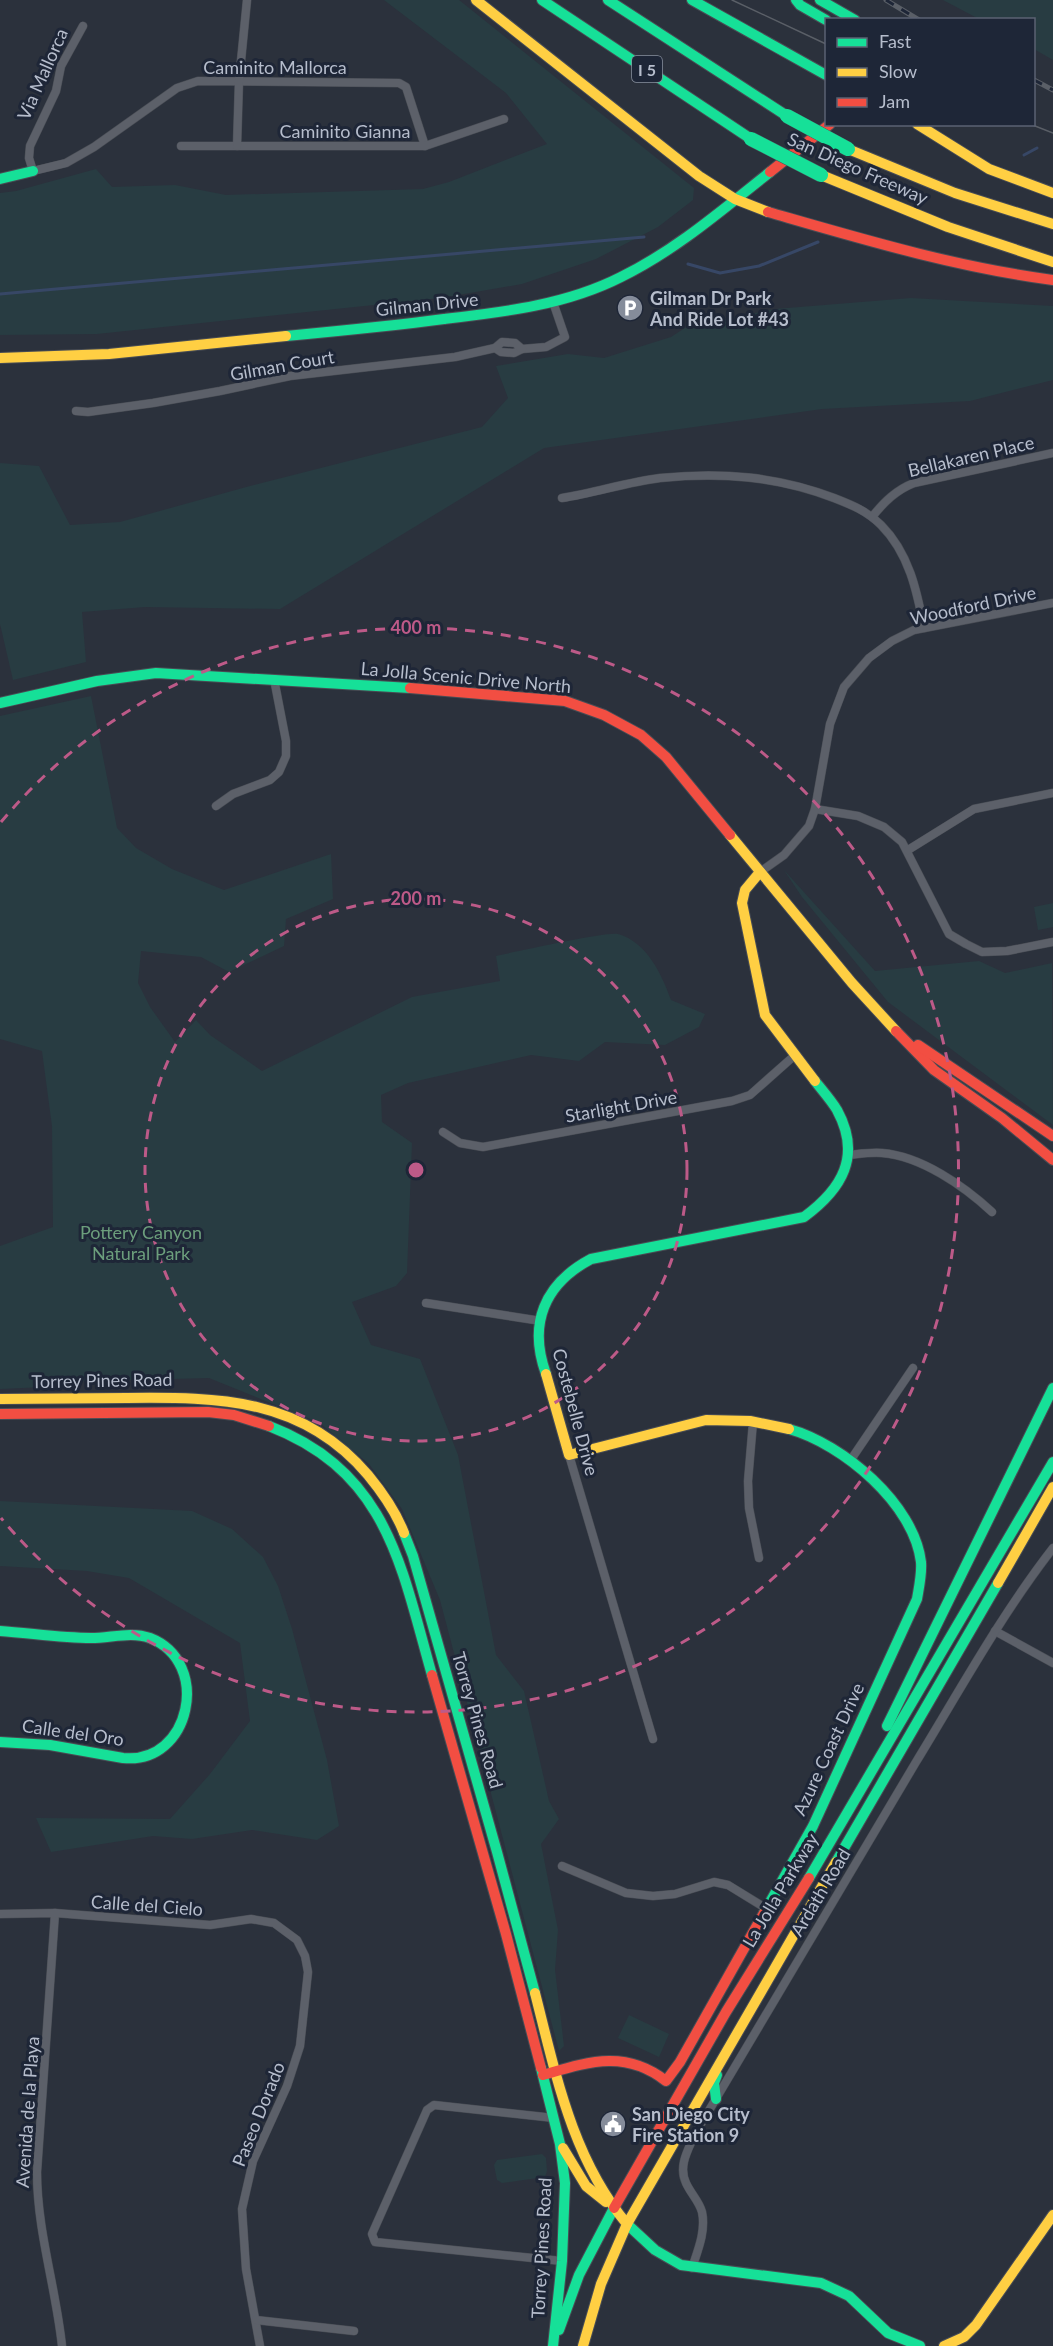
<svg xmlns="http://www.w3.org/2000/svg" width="1053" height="2346" font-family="Lato,sans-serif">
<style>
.green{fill:#283c42}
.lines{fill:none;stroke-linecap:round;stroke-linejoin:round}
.stream{stroke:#374766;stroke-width:3}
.street-casing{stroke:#484c54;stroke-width:9}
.fast-casing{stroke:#484c54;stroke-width:12}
.slow-casing{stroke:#484c54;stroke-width:12}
.jam-casing{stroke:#484c54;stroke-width:12}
.street{stroke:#5c6069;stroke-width:8}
.fast{stroke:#16e098;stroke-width:10}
.slow{stroke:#ffcf43;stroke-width:10}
.jam{stroke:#f24e42;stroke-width:10}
.tram{stroke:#5a5f67;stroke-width:1.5}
.rail-casing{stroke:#5a5f67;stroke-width:5}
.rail{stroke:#1e2637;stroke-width:3;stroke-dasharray:9;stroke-linecap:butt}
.fast-bridge-casing{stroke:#484d57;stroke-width:15;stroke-linecap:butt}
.fast-bridge{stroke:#16e098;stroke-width:14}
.ring{fill:none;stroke:#bd5a88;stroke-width:3;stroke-dasharray:10 8}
.labels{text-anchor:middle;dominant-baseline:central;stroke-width:6;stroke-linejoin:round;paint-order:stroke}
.shield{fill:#1e2637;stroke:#88909f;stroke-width:1.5}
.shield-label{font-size:16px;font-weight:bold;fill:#b6bdcc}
.street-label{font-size:18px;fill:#b6bdcc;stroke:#1e2637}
.poi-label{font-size:18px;font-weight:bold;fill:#b6bdcc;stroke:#1e2637;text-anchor:start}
.park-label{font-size:18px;fill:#6c9e7c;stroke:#1e2637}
.centre{fill:#bd5a88;stroke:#1e2637;stroke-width:3}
.ring-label{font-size:18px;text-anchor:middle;font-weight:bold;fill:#bd5a88;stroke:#1e2637;stroke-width:6;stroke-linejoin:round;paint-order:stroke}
</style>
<rect width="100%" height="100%" fill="#2b313c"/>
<g class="green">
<polygon points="384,0 459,0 694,188 693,200 658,227 596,259 522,284 441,298 97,334 0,335 0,193 16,191 96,169 112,187 175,185 226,195 423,189 449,182 547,144 506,93"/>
<polygon points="943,0 1053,0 1053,60 1034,49 1034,20 979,19"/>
<polygon points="911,298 1053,306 1053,380 970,401 822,409 544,448 280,609 145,607 82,612 86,662 13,680 0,624 0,463 39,466 70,525 120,522 250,486 482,427 508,398 496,366 568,354 604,358 671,337 688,326 775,309"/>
<path d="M91 696 117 828 136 848 172 869 224 890 331 854 333 899 286 919 284 946 229 972 201 957 141 951 138 983 150 1007 175 1042 196 1020 210 1035 262 1071 412 997 500 981 496 956C514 952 608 931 618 934 647 942 662 975 671 1000L705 1014 699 1027 665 1045 605 1042 579 1061 531 1055 408 1083 381 1095 382 1122 412 1143 407 1273 396 1286 352 1302 371 1345 420 1359 458 1455 496 1655 524 1691 549 1801 559 1819 541 1844 558 1930 555 1970 564 2046 559 2051 440 1600 402 1509 369 1464 320 1423 209 1378 56 1382 45 1387 0 1389V1246L53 1227 52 1126 42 1051 0 1039V716Z"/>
<polygon points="784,870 875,971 979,961 1005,973 1052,963 1053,1125 888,1002 802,897"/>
<polygon points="1053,903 1053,927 1038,930 1034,907"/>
<polygon points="0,1501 192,1511 232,1529 263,1557 278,1586 292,1629 327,1760 339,1826 317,1840 252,1830 192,1839 153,1836 51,1852 36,1818 170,1819 210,1774 250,1721 240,1643 129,1578 87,1571 0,1566"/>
<polygon points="629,2015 669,2034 659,2057 618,2038"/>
<polygon points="542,2154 546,2158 547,2171 545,2177 502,2183 497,2180 494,2165 497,2160"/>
</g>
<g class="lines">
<g class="stream">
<polyline points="1024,155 1037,148"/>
<polyline points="688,264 720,273 759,266 818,242"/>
<polyline points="0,294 644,237"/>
</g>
<g class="street-casing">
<g id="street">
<polyline points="83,26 61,66 56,91 30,146 29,158 33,171 66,163 94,147 177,88 198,81 399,83 406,87 425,146"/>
<polyline points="181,146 425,146 504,119"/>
<polyline points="237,146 239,81 247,0"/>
<polyline points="495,348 501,352 514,353 522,349 546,347 565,337 553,302"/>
<polyline points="76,411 88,412 153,403 220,391 290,376 455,357 495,348 502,342 515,343 522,349"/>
<path d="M562 498C595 493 627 482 660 478 721 472 777 476 834 498 852 505 867 511 881 525 909 553 917 591 924 628"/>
<path d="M872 517C884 502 896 490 914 483L1053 453"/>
<polyline points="216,806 233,794 270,780 279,772 286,756 286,741 274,679"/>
<polyline points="815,809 858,816 884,827 902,842 949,934 966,944 982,952 1007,951 1053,942"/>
<polyline points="908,850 974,809 1053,793"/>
<polyline points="760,872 784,855 809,826 815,809 830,724 844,687 869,658 892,641 914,630 1053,603"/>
<polyline points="443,1132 460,1143 483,1147 732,1101 750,1095 794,1056"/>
<path d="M849 1155C859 1154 871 1152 882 1153 921 1156 964 1186 992 1212"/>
<polyline points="426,1303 541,1321"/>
<polyline points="753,1422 748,1481 749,1508 759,1558"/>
<polyline points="569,1455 653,1739"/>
<polyline points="852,1458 913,1368"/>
<polyline points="995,1631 1053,1663"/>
<polyline points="562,1866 626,1893 653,1896 675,1894 714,1882 728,1885 767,1909"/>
<path d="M55 1913 37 2172C37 2231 56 2288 62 2346"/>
<polyline points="0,1914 55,1913 210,1925 251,1919 274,1923 297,1940 305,1956 308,1972 300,2046 287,2086 253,2161 242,2209 246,2269 260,2346"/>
<polyline points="554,2118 434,2105 427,2110 372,2234 375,2242 562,2261"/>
<path d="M692 2268C698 2250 706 2231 702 2212 699 2201 691 2194 686 2183 678 2166 688 2150 695 2134 768 2010 841 1886 916 1762 960 1690 1001 1615 1053 1548"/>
<polyline points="256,2320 354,2331"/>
</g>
</g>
<g class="fast-casing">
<g id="fast">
<polyline points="542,0 751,139"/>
<polyline points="608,0 787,116"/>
<polyline points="692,0 826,75"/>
<polyline points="796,0 800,5 826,20"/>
<polyline points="820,0 855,20"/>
<polyline points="0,179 33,171"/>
<path d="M286 336C339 331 392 326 444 319 504 312 566 305 621 277 676 250 722 210 770 172"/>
<polyline points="0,703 97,681 156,673 410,688"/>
<path d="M546 1374C528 1324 544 1284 591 1259L804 1217C842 1189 862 1156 837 1110 831 1100 822 1090 815 1081"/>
<path d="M269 1426C388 1472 401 1566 432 1675"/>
<polyline points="404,1533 413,1556 497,1852 535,1993"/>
<path d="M0 1631C30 1633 61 1638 91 1638 111 1638 131 1631 150 1638 212 1662 191 1765 123 1758L50 1745 0 1742"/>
<polyline points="887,1726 1053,1388"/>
<polyline points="836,1862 998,1583"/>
<polyline points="809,1878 1053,1462"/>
<path d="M764 1913 813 1826 917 1599C919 1587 922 1574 921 1562 914 1504 843 1444 789 1429"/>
<polyline points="541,2068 560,2144 565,2183 562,2261 553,2346"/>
<polyline points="716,2099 714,2083 717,2075"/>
<polyline points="627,2224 655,2250 681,2265 821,2283 849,2296 888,2333 920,2346"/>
<polyline points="559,2330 579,2275 614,2208"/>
</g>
</g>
<g class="slow-casing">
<g id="slow">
<polyline points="476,0 699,176 735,199 768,212"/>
<polyline points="917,124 989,169 1053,193"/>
<polyline points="848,149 955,193 1053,224"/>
<polyline points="821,175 948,227 1053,262"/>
<polyline points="0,358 109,354 286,336"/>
<polyline points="730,835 852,983 896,1031"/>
<polyline points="760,872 745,890 742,903 765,1015 815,1081"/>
<polyline points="546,1374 569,1455 706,1420 750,1421 789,1429"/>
<path d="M0 1399C42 1399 85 1398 127 1398 220 1397 303 1398 368 1475 382 1492 396 1512 404 1533"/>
<polyline points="998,1583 1053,1487"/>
<path d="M535 1993C556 2075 572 2158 627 2224L601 2284 583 2346"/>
<polyline points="563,2148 586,2186 606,2202"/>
<polyline points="627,2224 836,1862"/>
<polyline points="944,2346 964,2337 976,2325 1053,2215"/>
</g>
</g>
<g class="jam-casing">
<g id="jam">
<polyline points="770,172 830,124"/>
<path d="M768 212C862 239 955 267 1053 280"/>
<polyline points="410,688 565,701 604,715 641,735 666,757 730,835"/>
<polyline points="896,1031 934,1070 1002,1118 1053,1160"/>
<polyline points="918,1045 1053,1136"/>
<polyline points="0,1414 208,1412 234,1415 269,1426"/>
<polyline points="432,1675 506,1934 541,2068"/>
<path d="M543 2075C588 2062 625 2049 666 2081L680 2062 764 1913"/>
<polyline points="614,2208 726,2012 809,1878"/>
</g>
</g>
<use href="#street" class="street"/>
<use href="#fast" class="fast"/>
<use href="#slow" class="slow"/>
<use href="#jam" class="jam"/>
<g class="tram">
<polyline points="732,0 826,44"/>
<polyline points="1030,124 1053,133"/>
</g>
<g class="rail-casing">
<g id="rail">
<polyline points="886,0 919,20"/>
<polyline points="1034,80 1053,90"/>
</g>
</g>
<use href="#rail" class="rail"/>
<g class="fast-bridge-casing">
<g id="fast-bridge">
<polyline points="787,116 848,149"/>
<polyline points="751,139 821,175"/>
</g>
</g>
<use href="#fast-bridge" class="fast-bridge"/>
</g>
<g class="ring">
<circle cx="416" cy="1170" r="271"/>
<path d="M1 822A542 542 0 1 1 1 1518"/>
</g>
<defs>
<g id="parking-disc" transform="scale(1.35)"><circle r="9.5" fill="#858c9a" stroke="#1e2637"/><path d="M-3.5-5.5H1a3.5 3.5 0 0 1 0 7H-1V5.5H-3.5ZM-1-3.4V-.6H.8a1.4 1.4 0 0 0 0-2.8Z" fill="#fff"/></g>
<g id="civic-disc" transform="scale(1.35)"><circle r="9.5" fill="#858c9a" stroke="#1e2637"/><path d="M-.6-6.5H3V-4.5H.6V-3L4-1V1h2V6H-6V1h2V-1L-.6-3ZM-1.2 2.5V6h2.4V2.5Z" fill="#fff"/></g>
</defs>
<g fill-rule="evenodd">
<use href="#parking-disc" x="630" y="308"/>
<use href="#civic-disc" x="613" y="2124"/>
</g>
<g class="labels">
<rect class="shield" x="632" y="56" width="30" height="26" rx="4.5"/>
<g class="shield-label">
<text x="647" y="69">I 5</text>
</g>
<g class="street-label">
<text x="275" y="67">Caminito Mallorca</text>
<text transform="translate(42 74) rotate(-66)">Via Mallorca</text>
<text x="345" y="131">Caminito Gianna</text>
<text transform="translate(858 168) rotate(24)">San Diego Freeway</text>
<text transform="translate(427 304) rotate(-6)">Gilman Drive</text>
<text transform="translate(282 365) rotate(-10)">Gilman Court</text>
<text transform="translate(971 456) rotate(-13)">Bellakaren Place</text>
<text transform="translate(973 605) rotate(-12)">Woodford Drive</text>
<text transform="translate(466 677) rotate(5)">La Jolla Scenic Drive North</text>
<text transform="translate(621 1106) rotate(-10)">Starlight Drive</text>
<text transform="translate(102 1380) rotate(-1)">Torrey Pines Road</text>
<text transform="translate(576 1412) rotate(75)">Costebelle Drive</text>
<text transform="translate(478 1720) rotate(74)">Torrey Pines Road</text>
<text transform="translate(73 1732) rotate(8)">Calle del Oro</text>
<text transform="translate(828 1749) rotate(-65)">Azure Coast Drive</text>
<text transform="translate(780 1890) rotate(-59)">La Jolla Parkway</text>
<text transform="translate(820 1892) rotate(-59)">Ardath Road</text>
<text transform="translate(147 1905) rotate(4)">Calle del Cielo</text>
<text transform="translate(27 2112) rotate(-86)">Avenida de la Playa</text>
<text transform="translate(258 2114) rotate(-68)">Paseo Dorado</text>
<text transform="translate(541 2248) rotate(-87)">Torrey Pines Road</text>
</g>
<g class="poi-label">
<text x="650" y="298">Gilman Dr Park<tspan x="650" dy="21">And Ride Lot #43</tspan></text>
<text x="632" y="2114">San Diego City<tspan x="632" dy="21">Fire Station 9</tspan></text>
</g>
<g class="park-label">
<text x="141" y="1232">Pottery Canyon<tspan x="141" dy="21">Natural Park</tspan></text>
</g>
</g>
<circle cx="416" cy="1170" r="9" class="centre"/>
<g class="ring-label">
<text x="416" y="634">400 m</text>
<text x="416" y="905">200 m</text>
</g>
<rect x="825" y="18" width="210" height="108" fill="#1e2637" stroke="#5b6273" stroke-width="1.5"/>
<rect x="837" y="38" width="30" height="9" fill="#16e098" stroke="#5b6273" stroke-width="1.5"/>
<text x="879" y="48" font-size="18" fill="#b6bdcc">Fast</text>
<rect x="837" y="68" width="30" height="9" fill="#ffcf43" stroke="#5b6273" stroke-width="1.5"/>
<text x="879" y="78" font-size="18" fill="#b6bdcc">Slow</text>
<rect x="837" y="98" width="30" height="9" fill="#f24e42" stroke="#5b6273" stroke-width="1.5"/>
<text x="879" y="108" font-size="18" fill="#b6bdcc">Jam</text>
</svg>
